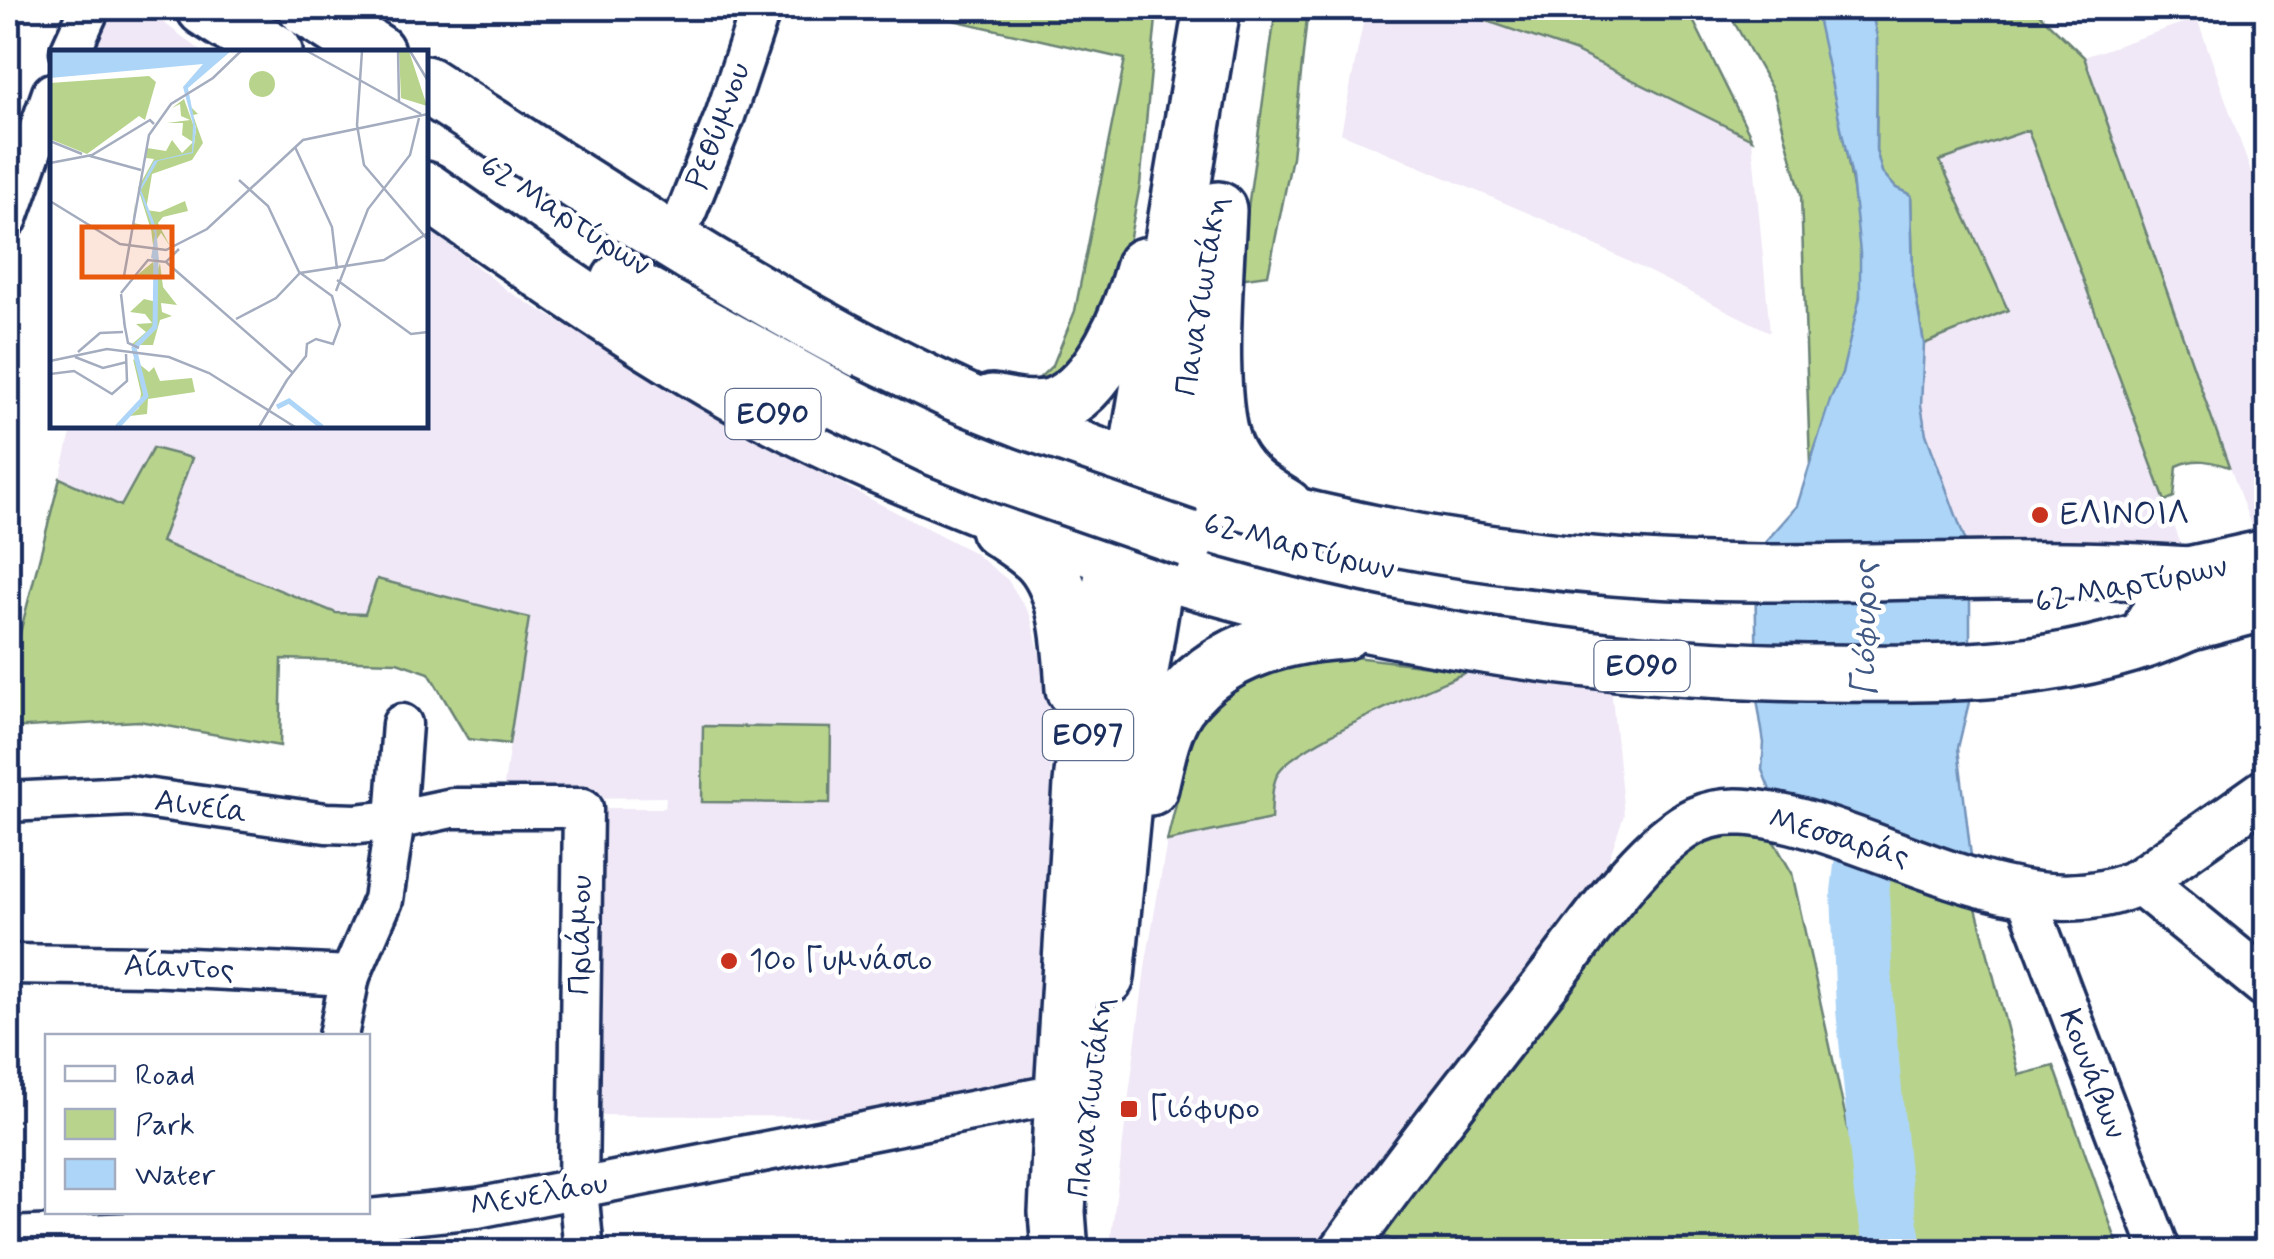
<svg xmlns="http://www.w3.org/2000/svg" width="2274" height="1259" font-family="Mynerve,sans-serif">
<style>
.built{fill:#f0e8f6}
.green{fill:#b8d48c;stroke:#6a8275;stroke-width:2.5}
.water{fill:#add5f7;stroke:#7393ba;stroke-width:2.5}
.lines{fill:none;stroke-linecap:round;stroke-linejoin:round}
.river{stroke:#add5f7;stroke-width:58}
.minor-casing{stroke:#1b2f5e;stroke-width:45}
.tertiary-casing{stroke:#1b2f5e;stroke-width:52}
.primary-casing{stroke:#1b2f5e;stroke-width:62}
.minor{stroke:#fff;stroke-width:38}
.tertiary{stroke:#fff;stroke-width:45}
.primary{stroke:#fff;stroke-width:55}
.primary-bridge-casing{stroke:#1b2f5e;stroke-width:62;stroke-linecap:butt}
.primary-bridge{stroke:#fff;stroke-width:55}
.poi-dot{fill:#c8321e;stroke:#fff;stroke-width:4}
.labels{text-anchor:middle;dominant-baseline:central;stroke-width:9;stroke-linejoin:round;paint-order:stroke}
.shield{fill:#fff;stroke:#5f6d8e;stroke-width:2.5}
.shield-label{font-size:30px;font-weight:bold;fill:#1b2f5e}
.street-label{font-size:32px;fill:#1b2f5e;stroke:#fff}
.poi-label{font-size:32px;fill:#1b2f5e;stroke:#fff;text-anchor:start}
.water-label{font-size:35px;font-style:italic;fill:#405884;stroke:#fff}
.inset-river{fill:none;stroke:#add5f7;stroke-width:5}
.inset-road{fill:none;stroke:#a4acbf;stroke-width:2.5}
.view{fill:#e8590c;fill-opacity:0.15;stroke:#e8590c;stroke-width:5}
.inset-edge{fill:none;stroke:#1b2f5e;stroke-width:5}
</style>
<rect width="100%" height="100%" fill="#fff"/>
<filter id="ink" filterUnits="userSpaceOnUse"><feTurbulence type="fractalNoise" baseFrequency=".01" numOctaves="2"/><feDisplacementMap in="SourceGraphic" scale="20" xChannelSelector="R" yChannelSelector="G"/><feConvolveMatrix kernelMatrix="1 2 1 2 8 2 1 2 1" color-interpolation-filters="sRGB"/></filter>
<g filter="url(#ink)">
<g class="built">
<polygon points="106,8 144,8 203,52 85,52"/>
<polygon points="1366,8 1449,8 1574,51 1752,139 1770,332 1547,221 1341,133"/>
<polygon points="2197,18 2266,215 2266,524 2251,526 2084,57"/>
<polygon points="2028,130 2182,547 1970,553 1926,434 1921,405 1924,344 2007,310 1940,161"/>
<polygon points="425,226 508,291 770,447 973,552 1008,580 1030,615 1053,705 1041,1080 850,1117 595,1115 604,808 665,808 666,797 502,799 528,618 376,579 365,614 336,613 160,542 191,458 153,448 122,506 60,478 73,425 425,425"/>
<polygon points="1469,671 1611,687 1624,815 1593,905 1325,1251 1109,1252 1146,961 1167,841 1271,819 1275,778 1282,768 1310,747 1384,709"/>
</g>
<g class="green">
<polygon points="900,8 1157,8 1140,185 1128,247 1098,325 1062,378 1032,385 1053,365 1075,311 1125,59"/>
<polygon points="1276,8 1308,8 1292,157 1268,275 1238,279"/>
<polygon points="1449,8 1687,8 1752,139 1574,51"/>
<path d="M1726 8H1815C1825 37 1829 68 1835 98 1848 162 1865 229 1860 295 1856 351 1826 411 1810 464L1801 194 1774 93Z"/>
<path d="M1871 8H2033L2084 57 2229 467C2211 461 2196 457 2177 466L2174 497 2165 501 2028 130 1940 161 2008 310 1924 344 1913 279 1911 195 1896 188 1882 172 1876 150 1877 38Z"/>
<polygon points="153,448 192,458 161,542 336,613 365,614 377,579 529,618 509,744 468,739 429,673 397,662 282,659 280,746 139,721 8,728 8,680 60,478 121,506"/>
<path d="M1346 656 1469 671C1432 688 1295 743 1278 773 1271 786 1272 805 1271 819L1167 841 1195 726 1215 700 1267 670Z"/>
<polygon points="703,726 831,728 830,803 702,802"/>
<polygon points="1766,828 1792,873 1875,1251 1414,1252 1381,1234 1513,1051 1657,878 1716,830"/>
<polygon points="1880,873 1975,904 2019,1075 2054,1066 2120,1251 1913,1251 1902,1216 1894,1120"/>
</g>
<polygon class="water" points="1815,8 1871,8 1877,37 1876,150 1882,172 1896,188 1911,195 1913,279 1924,344 1921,405 1926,434 1970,553 1970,698 1958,748 1971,856 1967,864 1774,800 1762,770 1764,743 1757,699 1755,554 1797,506 1830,400 1842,373 1860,297 1860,253 1852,178"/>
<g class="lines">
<polyline class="river" points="1867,788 1867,831 1860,893 1865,1009 1883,1194 1894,1252"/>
<g class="minor-casing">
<g id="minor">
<polyline points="70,52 90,8"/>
<polyline points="8,218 52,93"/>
<polyline points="674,243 725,116 761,8"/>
<polyline points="402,724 395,820 452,808 583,808 578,1189 584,1252"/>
<polyline points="8,802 130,796 326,823 357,824 395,820 383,900 350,976 338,1036"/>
<polyline points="2026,896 2161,1252"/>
<polyline points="8,964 149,966 350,976"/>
<polyline points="8,1237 311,1225 477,1208 1063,1093"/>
</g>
</g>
<g class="tertiary-casing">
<g id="tertiary">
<polyline points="2140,881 2266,984"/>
<path d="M1342 1252C1410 1157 1482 1066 1553 975 1588 930 1645 844 1696 820 1726 806 1761 813 1792 820 1898 846 2035 933 2140 881L2266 792"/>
</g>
</g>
<g class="primary-casing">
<g id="primary">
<polyline points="205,8 274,52"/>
<polyline points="307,8 376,52"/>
<path d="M425 84C592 191 756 301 935 387 1146 489 1380 549 1614 567 1805 583 1998 560 2188 575"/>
<path d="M425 190C538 269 652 350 774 415 840 450 910 479 980 507 1245 612 1522 668 1807 673 1934 674 2070 677 2187 623"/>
<path d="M1218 210C1216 268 1202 410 1228 456 1241 480 1262 493 1285 507"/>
<polyline points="620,281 840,402"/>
<path d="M992 403C1011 407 1034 412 1054 406 1102 388 1132 311 1144 266"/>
<path d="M998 528C1013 538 1030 548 1042 561 1070 594 1071 649 1074 689"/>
<polyline points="2156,586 2188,575 2266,558"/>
<polyline points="2154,622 2187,623 2266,602"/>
<path d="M1150 787C1156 761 1162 728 1177 706 1215 653 1281 635 1343 631"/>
<polyline points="1106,977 1130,731 1197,330"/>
<polyline points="1060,1252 1057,1212 1063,1093 1082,784 1095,664 1135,468 1212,8"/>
</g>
</g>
<use href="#minor" class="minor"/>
<use href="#tertiary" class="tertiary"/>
<use href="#primary" class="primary"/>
<g class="primary-bridge-casing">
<polyline id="primary-bridge" points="840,402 932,446 1007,476 1188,539"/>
</g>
<use href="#primary-bridge" class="primary-bridge"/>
</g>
</g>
<g class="poi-dot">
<circle cx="2040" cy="515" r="10"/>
<circle cx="729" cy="961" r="10"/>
<rect x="1119" y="1099" width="20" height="20" rx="5"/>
</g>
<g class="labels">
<g class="shield">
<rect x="725.5" y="389" width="95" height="50" rx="8"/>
<rect x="1594.5" y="641" width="95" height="50" rx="8"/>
<rect x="1043" y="710" width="90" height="50" rx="8"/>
</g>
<g class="shield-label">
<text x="773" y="414">ΕΟ90</text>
<text x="1642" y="666">ΕΟ90</text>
<text x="1088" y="735">ΕΟ97</text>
</g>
<g class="street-label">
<text transform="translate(719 126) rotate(-70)">Ρεθύμνου</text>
<text transform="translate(565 216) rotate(33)">62 Μαρτύρων</text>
<text transform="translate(1202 296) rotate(-81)">Παναγιωτάκη</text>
<text transform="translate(1299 547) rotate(14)">62 Μαρτύρων</text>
<text transform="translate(2131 585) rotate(-11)">62 Μαρτύρων</text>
<text transform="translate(201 807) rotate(8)">Αινεία</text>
<text transform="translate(1839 838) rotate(16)">Μεσσαράς</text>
<text transform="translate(581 935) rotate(-89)">Πριάμου</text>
<text transform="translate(179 968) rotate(2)">Αίαντος</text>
<text transform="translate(2092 1074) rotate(69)">Κουνάβων</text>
<text transform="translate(1091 1097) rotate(-83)">Παναγιωτάκη</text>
<text transform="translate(539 1195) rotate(-10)">Μενελάου</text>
</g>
<g class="poi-label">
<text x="2060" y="515">ΕΛΙΝΟΙΛ</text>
<text x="749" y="961">10ο Γυμνάσιο</text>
<text x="1149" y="1109">Γιόφυρο</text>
</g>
<g class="water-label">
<text transform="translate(1865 629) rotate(-90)">Γιόφυρος</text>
</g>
</g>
<g transform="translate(50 50)">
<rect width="378" height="378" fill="#fff"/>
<path d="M349 1H359L377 56 351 48ZM199 34a13 13 0 1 1 26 0a13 13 0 1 1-26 0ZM99 26 106 32 95 70 89 66 37 104 0 89V33ZM134 49 143 74 144 95 146 78 139 55 148 64 143 65 153 93 142 110 102 124 96 160 110 162 135 151 138 161 113 167 108 173 120 196 111 183 103 195 101 179 84 176 81 188 85 152 84 173 100 177 88 138 104 109 96 108 97 98 116 101 122 90 132 103 143 92 132 85 133 73H117L140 70 131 66 130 54 122 58ZM103 212 106 225 110 213 113 237 127 255 111 253 112 262 122 266 110 270 103 295H81L96 282 86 274 102 273 95 264 80 262 94 249 107 252 106 276 108 230 86 226ZM83 309 99 322 104 317 110 331 142 328 145 342 98 349 97 364 80 366 89 358 91 343Z" fill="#b8d48c"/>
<path d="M0 1H181L138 38 146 79 143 103 108 111 91 140 106 177 109 211 101 208 105 184 89 140 104 111 142 102 143 74 133 37 153 14 0 28Z" fill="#add5f7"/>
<path class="inset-river" d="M227 357 239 351 272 377M67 377 96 346 84 298 105 277 106 208"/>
<path class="inset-road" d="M257 1 371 64M312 1 307 75 314 115 378 190M348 1 349 51M360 1 378 31M0 91 32 104M245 97 282 177 287 219M40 106 91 120M0 113 42 105 100 70 104 74M189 130 218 156 249 222 282 246 290 275 283 294 266 289 257 294 256 306 237 330M0 151 70 194 116 200 157 179 253 90 378 64M116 212 243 323M74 226 99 85 121 54 163 28 191 1M287 230 361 284 378 282M286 241 318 159 360 105 369 68M71 243 98 210 116 212 129 199M71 244 75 278M186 269 226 248 250 223 334 210 378 183M74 272 78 293 89 298M28 302 50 283 73 282M25 307 53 318 77 312M0 311 57 299 119 307 159 323 245 377M0 324 24 321 62 344 77 331 76 304M209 377 237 330"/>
<path class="view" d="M32 177H122V227H32Z"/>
<rect width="378" height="378" class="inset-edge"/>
</g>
<rect width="2274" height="1259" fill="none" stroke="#fff" stroke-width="40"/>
<rect x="20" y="20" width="2234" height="1219" fill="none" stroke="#1b2f5e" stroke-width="4" filter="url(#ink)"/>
<rect x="45" y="1034" width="325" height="180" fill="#ffffff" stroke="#a4acbf" stroke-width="2.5"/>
<rect x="65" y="1066" width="50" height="15" fill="#ffffff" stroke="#a4acbf" stroke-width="2.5"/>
<text x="135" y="1084" font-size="30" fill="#1b2f5e">Road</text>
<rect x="65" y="1109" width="50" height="30" fill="#b8d48c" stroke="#a4acbf" stroke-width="2.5"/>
<text x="135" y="1134" font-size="30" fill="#1b2f5e">Park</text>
<rect x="65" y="1159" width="50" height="30" fill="#add5f7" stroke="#a4acbf" stroke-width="2.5"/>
<text x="135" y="1184" font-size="30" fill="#1b2f5e">Water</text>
</svg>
